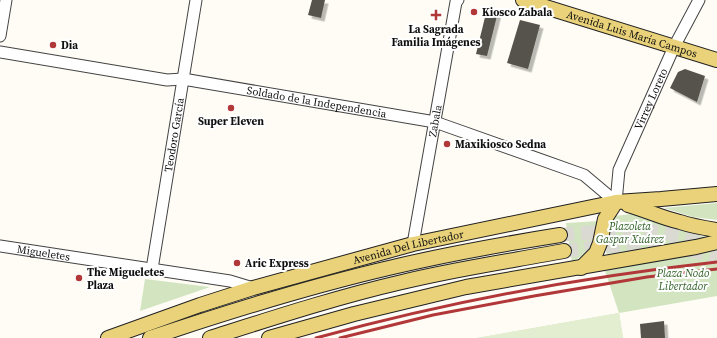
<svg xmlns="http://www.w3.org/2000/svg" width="717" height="338" font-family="'Source Serif 4',serif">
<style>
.green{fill:#d2e5c0}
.pitch{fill:#e3eed1}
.building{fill:#57524d;filter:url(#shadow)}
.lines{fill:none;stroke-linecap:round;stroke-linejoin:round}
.major-tunnel{stroke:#dad9d2;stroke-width:14;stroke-dasharray:14 7;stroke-linecap:butt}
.minor-casing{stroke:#434343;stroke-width:13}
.major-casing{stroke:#212121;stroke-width:16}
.minor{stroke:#fff;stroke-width:11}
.major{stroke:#e9d279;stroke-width:14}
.rail{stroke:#b13738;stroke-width:3}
.poi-dot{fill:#b13738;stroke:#fff;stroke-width:1.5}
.labels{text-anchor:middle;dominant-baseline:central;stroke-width:4;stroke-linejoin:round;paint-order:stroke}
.poi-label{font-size:11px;font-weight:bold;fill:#101010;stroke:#fff;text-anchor:start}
.street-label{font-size:11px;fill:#101010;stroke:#fff}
.park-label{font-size:11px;font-style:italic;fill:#306127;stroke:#fff}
</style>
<defs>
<filter id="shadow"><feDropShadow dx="3.5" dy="3.5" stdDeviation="0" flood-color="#0004"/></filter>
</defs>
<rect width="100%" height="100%" fill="#fefcf4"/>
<g class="green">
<polygon points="717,203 717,220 693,217 664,208"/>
<polygon points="630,214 635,214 672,227 708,238 607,254 606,251 608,248 612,220 615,216"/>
<path d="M599 221C598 228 597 237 594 243 589 252 580 257 572 262L566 223Z"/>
<polygon points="717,250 717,296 619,313 623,338 477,338 619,313 605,271 679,256"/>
<polygon points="145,279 210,287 140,311"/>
</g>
<polygon class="pitch" points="619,313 623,338 477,338"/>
<g class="building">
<polygon points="312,0 325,0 321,18 308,15"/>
<polygon points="487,9 498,12 487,56 476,54"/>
<polygon points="520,20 540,25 528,69 507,63"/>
<polygon points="685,69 705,76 697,102 670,88 678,72"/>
<polygon points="664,321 665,338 641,338 640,324"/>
</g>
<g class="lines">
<g class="major-tunnel">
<path d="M560 235C589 232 617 231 646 231 669 232 695 238 717 243"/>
<path d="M564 251C577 250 590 247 603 246 642 244 680 247 717 256"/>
</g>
<g class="minor-casing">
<g id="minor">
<polyline points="0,36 6,0"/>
<path id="s1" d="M0 52 167 80 183 79 435 122 584 175 616 202"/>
<path id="s2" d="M616 202 619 170 674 47 699 0"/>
<path id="s3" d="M413 244 456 2 458 0"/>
<path id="s4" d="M0 246 230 281 253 288"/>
<path id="s5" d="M152 269 196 0"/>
</g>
</g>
<g class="major-casing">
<g id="major">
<path id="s6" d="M523 0 717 60"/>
<path d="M628 205C646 210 662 218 680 222 692 226 704 228 717 230"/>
<polyline points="581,268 596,253 600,243 605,219 616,202"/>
<path id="s7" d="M108 338 200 305 253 288 413 244 616 202 661 199 717 194"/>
<path d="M150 338C230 311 311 286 393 267 448 254 504 244 560 235"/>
<path d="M210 338C273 318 337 297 402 282 455 269 510 261 564 251"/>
<polyline points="269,338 354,314 466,287 696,247 717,242"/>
</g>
</g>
<use href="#minor" class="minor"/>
<use href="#major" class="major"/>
<g class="rail">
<path d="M316 338C447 302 582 277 717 262"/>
<polyline points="340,338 433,315 534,296 647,277 717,269"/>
</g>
</g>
<g class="poi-dot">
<circle cx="474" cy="12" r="4"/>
<path d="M434 9h4v4h4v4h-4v4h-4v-4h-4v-4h4z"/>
<circle cx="53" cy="45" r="4"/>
<circle cx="231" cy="108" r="4"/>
<circle cx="447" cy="144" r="4"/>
<circle cx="237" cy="263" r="4"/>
<circle cx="79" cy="278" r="4"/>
</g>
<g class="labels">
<g class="poi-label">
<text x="482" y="12">Kiosco Zabala</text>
<text x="436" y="29" text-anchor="middle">La Sagrada<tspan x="436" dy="13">Familia Imágenes</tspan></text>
<text x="61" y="45">Dia</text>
<text x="231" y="121" text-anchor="middle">Super Eleven</text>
<text x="455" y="144">Maxikiosco Sedna</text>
<text x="245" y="263">Aric Express</text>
<text x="87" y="272">The Migueletes<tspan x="87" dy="13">Plaza</tspan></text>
</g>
<g class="street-label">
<text stroke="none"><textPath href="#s6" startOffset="114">Avenida Luis María Campos</textPath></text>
<text stroke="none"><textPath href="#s2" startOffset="110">Virrey Loreto</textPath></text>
<text stroke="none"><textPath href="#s1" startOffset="321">Soldado de la Independencia</textPath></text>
<text stroke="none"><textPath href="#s3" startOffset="125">Zabala</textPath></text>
<text stroke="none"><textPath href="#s5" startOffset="136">Teodoro García</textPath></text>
<text stroke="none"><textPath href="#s7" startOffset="314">Avenida Del Libertador</textPath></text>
<text stroke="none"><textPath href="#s4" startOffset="44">Migueletes</textPath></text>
</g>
<g class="park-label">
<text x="630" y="226">Plazoleta<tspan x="630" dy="13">Gaspar Xuárez</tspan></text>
<text x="683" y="273">Plaza Nodo<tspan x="683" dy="13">Libertador</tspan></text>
</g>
</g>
</svg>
